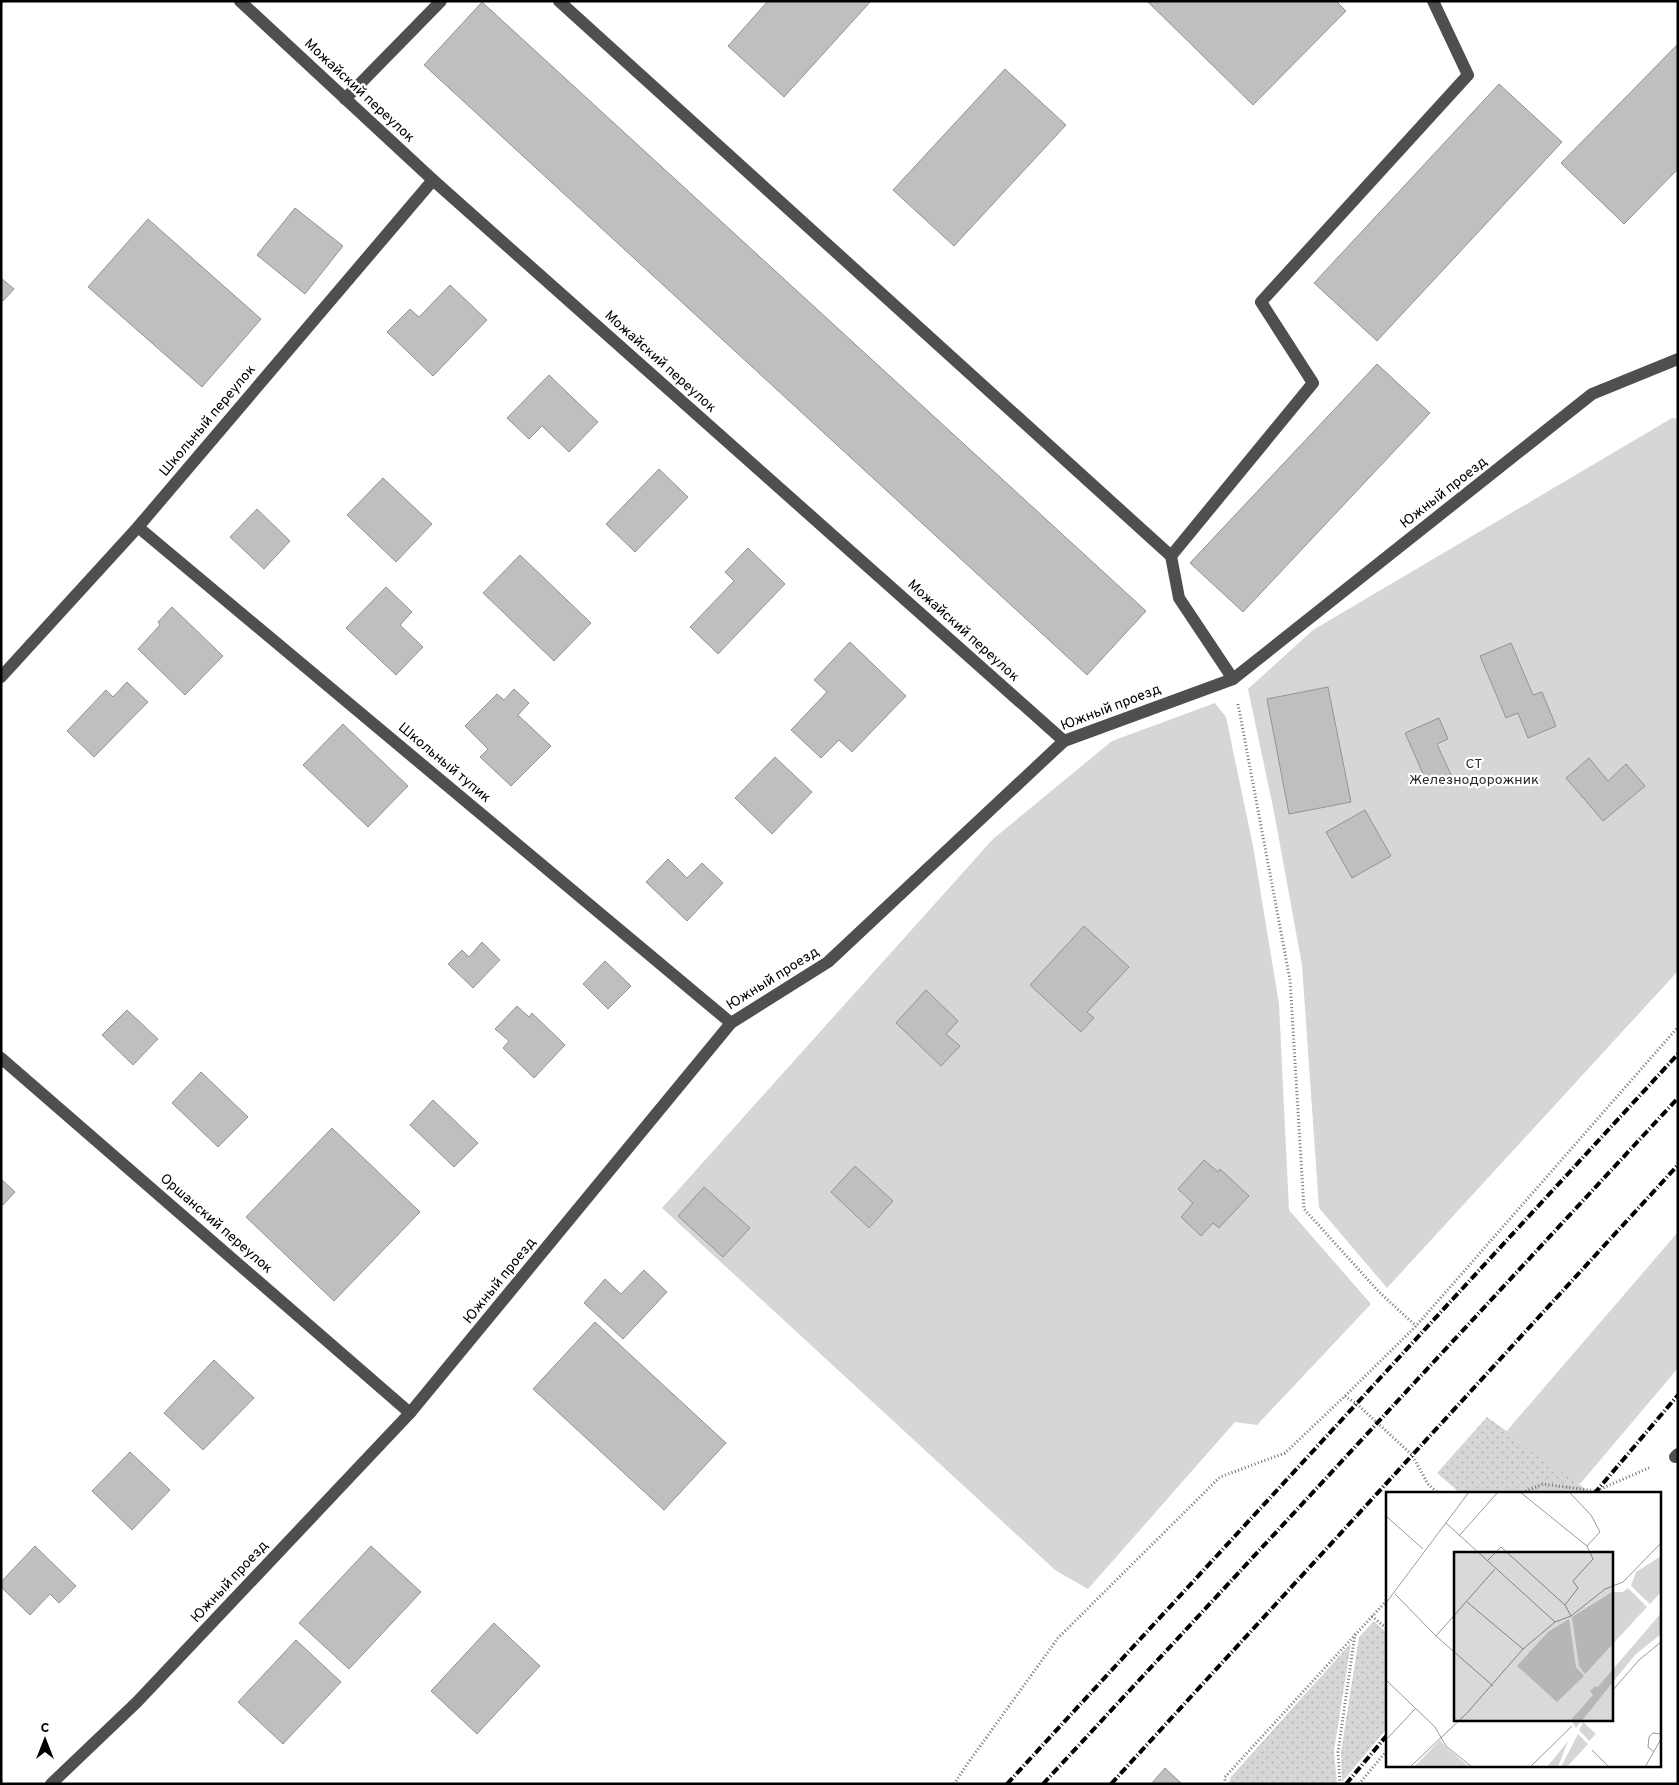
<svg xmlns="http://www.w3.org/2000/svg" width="1679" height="1785" font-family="Overpass,sans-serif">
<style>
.grass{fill:url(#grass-dots)}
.garden{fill:#d6d6d6}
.building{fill:#bfbfbf;stroke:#939393}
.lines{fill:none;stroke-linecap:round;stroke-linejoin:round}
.path{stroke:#717171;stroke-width:3;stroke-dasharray:1 2.5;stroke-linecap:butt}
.minor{stroke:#4f4f4f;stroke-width:12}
.rail{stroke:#000;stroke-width:4;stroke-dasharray:8 2.5 1 2.5;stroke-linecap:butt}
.labels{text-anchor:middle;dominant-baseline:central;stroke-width:4.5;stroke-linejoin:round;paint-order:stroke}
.street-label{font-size:14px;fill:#000;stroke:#fff}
.park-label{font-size:14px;fill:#2d2d2d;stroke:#fff}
.inset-road{fill:none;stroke:#999;stroke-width:1}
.view{fill:#000;fill-opacity:0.15;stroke:#000;stroke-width:2.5}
.inset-edge{fill:none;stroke:#000;stroke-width:2.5}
</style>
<defs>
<pattern id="grass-dots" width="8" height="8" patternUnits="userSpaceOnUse" patternTransform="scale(1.25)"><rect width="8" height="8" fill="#d6d6d6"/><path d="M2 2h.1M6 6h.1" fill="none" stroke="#b6b6b6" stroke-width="1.8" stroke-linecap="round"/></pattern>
</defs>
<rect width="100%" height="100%" fill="#fff"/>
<g class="grass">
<polygon points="1487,1417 1575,1480 1587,1491 1584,1494 1461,1494 1437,1473"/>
<polygon points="1374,1621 1388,1634 1388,1727 1342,1782 1341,1752 1359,1637"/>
<polygon points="1351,1643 1334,1751 1337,1784 1229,1784 1230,1778"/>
</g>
<g class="garden">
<polygon points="1672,418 1678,419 1678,971 1387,1288 1319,1208 1302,965 1274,812 1248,689 1313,630"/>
<polygon points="1215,703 1226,717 1253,846 1279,1004 1289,1210 1371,1304 1257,1425 1235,1422 1088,1589 1055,1570 662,1208 993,839 1112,741"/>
<polygon points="1678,1232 1678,1368 1580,1484 1505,1433"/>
</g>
<g class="building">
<polygon points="768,1 871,1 784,97 728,46"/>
<polygon points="1147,1 1336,1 1346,11 1253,105"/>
<polygon points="482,2 1146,611 1087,675 424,65"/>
<polygon points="1678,44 1678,169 1624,224 1561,163"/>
<polygon points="1005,69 1066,125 954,246 893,190"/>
<polygon points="1499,84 1562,142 1377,341 1314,283"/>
<polygon points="295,208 343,246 305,294 257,255"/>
<polygon points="148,219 261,319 202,387 88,287"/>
<polygon points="1,278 14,289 1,303"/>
<polygon points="450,285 487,320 433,376 387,332 410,309 419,317"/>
<polygon points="1377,364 1430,413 1243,612 1190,563"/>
<polygon points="549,375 598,422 569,452 542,426 529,439 507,418"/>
<polygon points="659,469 688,497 635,552 606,524"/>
<polygon points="383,478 432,524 396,562 347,515"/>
<polygon points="257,509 290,541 264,569 230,537"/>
<polygon points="748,548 785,584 718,654 690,627 734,581 725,572"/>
<polygon points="520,555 591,623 554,661 483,593"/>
<polygon points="386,587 412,612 400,625 423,647 396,675 346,628"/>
<polygon points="172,607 223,656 185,695 138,649 160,625 158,622"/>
<polygon points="850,642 906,696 852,752 839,740 821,758 791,730 827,692 814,680"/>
<polygon points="1511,643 1533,695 1542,692 1556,726 1528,738 1518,713 1506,718 1480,656"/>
<polygon points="127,682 148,702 94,757 67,731 106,690 113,697"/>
<polygon points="1328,687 1351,802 1289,814 1267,699"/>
<polygon points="514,689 529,703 518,715 551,746 511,786 480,757 488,749 465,726 497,694 504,700"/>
<polygon points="1439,718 1448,739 1437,744 1451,775 1428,785 1405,733"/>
<polygon points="343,724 408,786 368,827 303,765"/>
<polygon points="775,757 812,792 772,834 735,798"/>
<polygon points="1589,758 1608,781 1626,764 1645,786 1603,821 1566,778"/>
<polygon points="1365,810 1391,856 1352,878 1326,832"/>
<polygon points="668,859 687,878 702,863 723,883 687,921 646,882"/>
<polygon points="1084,926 1129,967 1087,1012 1094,1018 1081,1032 1030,985"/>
<polygon points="482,942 500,960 473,988 448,964 462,950 469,957"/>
<polygon points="605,961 631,986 608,1009 583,984"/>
<polygon points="926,990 958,1021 946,1034 960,1046 941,1066 896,1023"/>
<polygon points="517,1006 529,1017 532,1013 565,1045 534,1078 503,1048 509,1041 495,1029"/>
<polygon points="127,1010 158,1039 133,1065 102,1035"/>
<polygon points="201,1072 248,1117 218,1147 172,1103"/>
<polygon points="433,1100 478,1143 454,1167 410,1125"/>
<polygon points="332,1128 420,1212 334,1301 246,1217"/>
<polygon points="1204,1160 1218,1172 1220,1169 1249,1196 1219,1228 1213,1223 1201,1236 1181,1217 1193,1203 1178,1189"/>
<polygon points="855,1166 893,1201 869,1228 831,1192"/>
<polygon points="1,1179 15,1192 1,1207"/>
<polygon points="704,1187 750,1228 723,1257 678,1216"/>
<polygon points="644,1270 667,1292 623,1339 584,1303 605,1279 621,1294"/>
<polygon points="595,1322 726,1443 664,1510 533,1389"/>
<polygon points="214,1360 254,1398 203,1450 164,1413"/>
<polygon points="130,1452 170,1490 132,1530 92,1491"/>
<polygon points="35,1546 76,1586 59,1603 50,1594 30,1615 1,1587 1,1582"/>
<polygon points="371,1546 421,1592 349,1669 299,1623"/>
<polygon points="494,1623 540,1666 477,1734 431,1691"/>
<polygon points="296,1640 341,1682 283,1744 238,1702"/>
<polygon points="1165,1768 1182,1784 1151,1784"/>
</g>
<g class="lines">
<g class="path">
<polyline points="1238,704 1290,980 1304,1209 1379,1292 1416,1326"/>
<polyline points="1345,1396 1357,1404 1412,1455 1428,1484 1439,1494"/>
<polyline points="1519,1494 1543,1484 1596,1491 1651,1467"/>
<polyline points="1372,1616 1388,1630"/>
<polyline points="954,1784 968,1763 1058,1638 1220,1477 1285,1453 1345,1396 1416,1326 1678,1027"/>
<polyline points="1225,1784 1225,1777 1388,1599"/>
<polyline points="1340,1784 1338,1752 1355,1634"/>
<polyline points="1359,1784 1388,1749"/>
</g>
<g class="minor">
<polyline points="240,1 433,180 1064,741"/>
<polyline points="559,1 1171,556 1179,598 1233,679"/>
<polyline points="345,99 441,1"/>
<polyline points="138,527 731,1023"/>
<polyline points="1171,556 1313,383 1261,302 1468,75 1433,1"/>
<polyline points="1,677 138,527 433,180"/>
<polyline points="1,1058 410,1413"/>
<polyline points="1675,1457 1678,1454"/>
<polyline points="51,1784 137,1702 410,1413 731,1023 828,962 1064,741 1233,679 1592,394 1678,359"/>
</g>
<g class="rail">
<polyline points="1594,1494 1678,1395"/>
<polyline points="1007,1784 1678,1054"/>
<polyline points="1043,1784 1678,1098"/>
<polyline points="1111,1784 1678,1165"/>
<polyline points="1346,1784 1388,1734"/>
</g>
</g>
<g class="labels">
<g class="street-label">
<text transform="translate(359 91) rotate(43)">Можайский переулок</text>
<text transform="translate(660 362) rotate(42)">Можайский переулок</text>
<text transform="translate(208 421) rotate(-50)">Школьный переулок</text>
<text transform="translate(1444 493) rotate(-38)">Южный проезд</text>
<text transform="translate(963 631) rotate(42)">Можайский переулок</text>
<text transform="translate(1111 708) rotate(-21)">Южный проезд</text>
<text transform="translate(444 763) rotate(40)">Школьный тупик</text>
<text transform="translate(773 979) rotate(-32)">Южный проезд</text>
<text transform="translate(216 1224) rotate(41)">Оршанский переулок</text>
<text transform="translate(500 1281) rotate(-51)">Южный проезд</text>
<text transform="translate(230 1582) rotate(-47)">Южный проезд</text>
</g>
<g class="park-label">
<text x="1474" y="764">СТ<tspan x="1474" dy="16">Железнодорожник</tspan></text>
</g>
</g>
<g transform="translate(1386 1492)">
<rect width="275" height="275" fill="#fff"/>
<path d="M209 194 218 201 190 236 185 228 207 203 204 199Z" fill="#d6d6d6"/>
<path d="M275 64V100L264 112 245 94 250 80ZM242 96 261 115 199 182 193 174 186 125 226 100H237ZM275 121V142L249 163 218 201 211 196ZM183 127 190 175 198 184 171 210 131 174 162 140ZM197 230 210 242 203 249 193 238ZM192 242 202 252 181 275H175ZM54 248 59 254 83 275H28ZM182 249 172 275H161Z" fill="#d6d6d6"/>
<path class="inset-road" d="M134 0 201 54M0 24 37 57M60 31 169 130M73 44 112 0M101 69 115 55 179 113 185 124M9 102 50 144 107 194M81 110 137 157M0 111 83 0M179 113 192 96 187 89 207 67 201 54 214 40 205 23 183 0M50 144 109 77M0 188 49 235 60 254 86 275M227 198 253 168 275 150M0 248 29 217M206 258 223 275M268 260 262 255 263 245 267 241 275 242M24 275 81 221 137 157 169 130 185 124 219 97 237 90 275 51M144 275 186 234M259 275 275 247"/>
<path class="view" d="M68 60H227V229H68Z"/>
<rect width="275" height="275" class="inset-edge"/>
</g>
<rect width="1679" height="1785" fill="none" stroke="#000000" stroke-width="5"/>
<g transform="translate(45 1740)" stroke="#ffffff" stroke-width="4" paint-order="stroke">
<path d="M0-4L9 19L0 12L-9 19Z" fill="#000000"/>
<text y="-8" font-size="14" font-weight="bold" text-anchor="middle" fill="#000000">С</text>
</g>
</svg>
